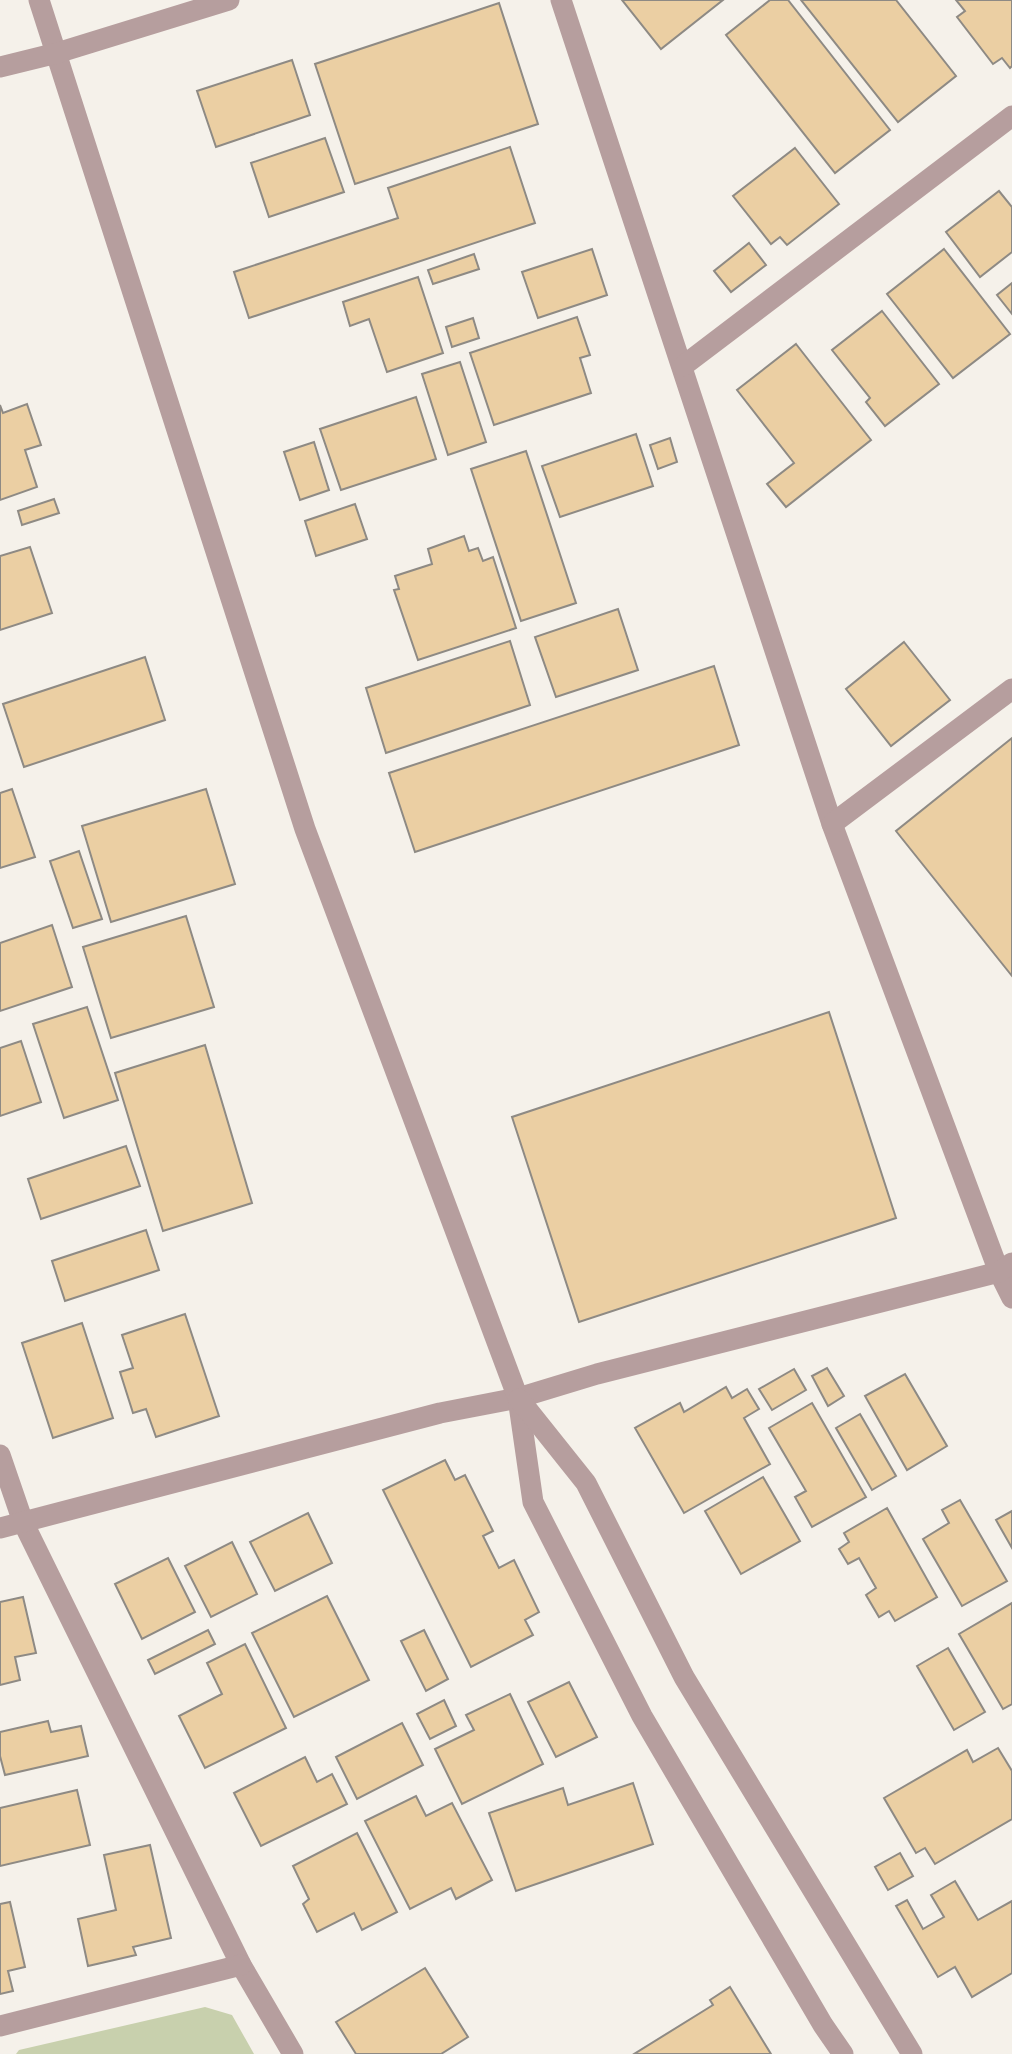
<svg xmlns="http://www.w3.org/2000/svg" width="1012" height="2054" font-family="'Libre Baskerville',serif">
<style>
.green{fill:#c8d0ad}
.building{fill:#ebcfa3;stroke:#8e8a84;stroke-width:2}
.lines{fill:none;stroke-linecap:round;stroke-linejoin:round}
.minor{stroke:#b69e9e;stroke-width:21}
.tertiary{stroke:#b69e9e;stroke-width:21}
</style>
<rect width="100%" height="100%" fill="#f5f1ea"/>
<polygon class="green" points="205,2007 232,2015 254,2054 16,2054 19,2050"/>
<g class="building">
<polygon points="622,0 723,0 661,49"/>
<polygon points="770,0 788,0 890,130 835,173 726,35"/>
<polygon points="801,0 896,0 956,76 898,122"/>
<polygon points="956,0 1012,0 1012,66 1010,68 1002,58 993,64 957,17 965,11"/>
<polygon points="499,3 538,124 355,184 315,64"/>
<polygon points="292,60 310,115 216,147 197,91"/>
<polygon points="325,138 344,192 269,217 251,163"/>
<polygon points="510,147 535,223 249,318 234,272 398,218 388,188"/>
<polygon points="795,148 839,204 787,245 780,237 771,244 733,196"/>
<polygon points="999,191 1012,207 1012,252 980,277 946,232"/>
<polygon points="749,243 766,265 731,292 714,271"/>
<polygon points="592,249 607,295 538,318 522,272"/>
<polygon points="944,249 1010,334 953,378 887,294"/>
<polygon points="474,254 479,269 433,284 428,270"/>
<polygon points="418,277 443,353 387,372 369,319 350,326 343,302"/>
<polygon points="1012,283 1012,314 997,295"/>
<polygon points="882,311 939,384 885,426 866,402 870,398 832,350"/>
<polygon points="577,317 590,355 580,358 591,393 494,425 470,353"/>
<polygon points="473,318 479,338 452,347 446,327"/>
<polygon points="796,344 871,440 786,507 767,484 794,463 737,390"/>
<polygon points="460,362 486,442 448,455 422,374"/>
<polygon points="416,397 436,459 341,490 320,429"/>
<polygon points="27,404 41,445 25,450 37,487 0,500 0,405 3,413"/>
<polygon points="636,434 653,486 560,517 542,466"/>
<polygon points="670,438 677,462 658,469 650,445"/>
<polygon points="314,442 329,490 300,500 284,452"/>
<polygon points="526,451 576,603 521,621 471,469"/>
<polygon points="54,499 59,513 22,525 18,511"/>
<polygon points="355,504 367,539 316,556 305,521"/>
<polygon points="464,536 469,551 478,548 483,561 493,557 516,628 418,660 394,590 399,589 395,576 432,564 428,549"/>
<polygon points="30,547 52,613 0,630 0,556"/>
<polygon points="618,609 638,670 556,697 535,637"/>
<polygon points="510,641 530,705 386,753 366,688"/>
<polygon points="904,642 950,700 891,746 846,689"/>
<polygon points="145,657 165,720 24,767 3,704"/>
<polygon points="714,666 739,745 415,852 389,773"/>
<polygon points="1012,738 1012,976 896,831"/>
<polygon points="12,789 35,857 0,868 0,793"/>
<polygon points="206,789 235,884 111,922 82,826"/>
<polygon points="79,851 102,919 73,928 50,861"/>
<polygon points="186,916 214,1007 111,1038 83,947"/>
<polygon points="52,925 72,987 0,1011 0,943"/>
<polygon points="87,1007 118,1100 64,1118 33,1024"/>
<polygon points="829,1012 896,1218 579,1322 512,1117"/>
<polygon points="21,1041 41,1102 0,1116 0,1048"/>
<polygon points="205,1045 252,1203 163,1231 115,1073"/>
<polygon points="126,1146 140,1186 41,1219 28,1179"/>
<polygon points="146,1230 159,1270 65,1301 52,1261"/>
<polygon points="185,1314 219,1416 156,1437 146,1409 133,1413 120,1372 133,1368 122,1335"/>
<polygon points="82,1323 113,1418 53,1438 22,1343"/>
<polygon points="827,1368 844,1396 828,1406 812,1376"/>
<polygon points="794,1369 806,1390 772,1410 759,1389"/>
<polygon points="905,1374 947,1446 907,1470 865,1396"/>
<polygon points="726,1387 732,1398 747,1389 759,1409 744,1418 770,1464 684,1513 635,1428 680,1403 684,1412"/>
<polygon points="812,1403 866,1497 812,1527 795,1497 806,1491 769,1428"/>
<polygon points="860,1414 896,1476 872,1490 836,1428"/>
<polygon points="445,1460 455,1480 465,1475 493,1531 483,1536 499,1568 514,1560 539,1612 525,1620 533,1635 471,1667 383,1490"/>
<polygon points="763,1477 800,1541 741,1574 705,1511"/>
<polygon points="960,1500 1007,1581 962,1606 923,1539 949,1523 942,1510"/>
<polygon points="887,1508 937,1597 895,1621 889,1611 879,1617 866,1595 876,1588 859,1558 848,1564 839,1549 849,1542 844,1533"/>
<polygon points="1012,1511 1012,1548 996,1520"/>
<polygon points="308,1513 332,1563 275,1591 250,1542"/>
<polygon points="232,1542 257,1594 211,1617 185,1566"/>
<polygon points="168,1558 195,1612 142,1639 115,1584"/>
<polygon points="327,1596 369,1680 294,1717 252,1633"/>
<polygon points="23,1597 36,1653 15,1657 20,1680 0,1685 0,1602"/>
<polygon points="1012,1603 1012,1704 1003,1709 959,1634"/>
<polygon points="208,1630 215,1644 155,1674 148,1660"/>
<polygon points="424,1630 448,1679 426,1691 401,1641"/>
<polygon points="245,1644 286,1728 205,1768 179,1716 222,1694 207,1663"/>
<polygon points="948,1648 985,1712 954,1730 917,1666"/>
<polygon points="569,1682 597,1737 556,1757 528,1702"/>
<polygon points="510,1694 543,1764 462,1804 435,1749 474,1730 466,1715"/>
<polygon points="444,1700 456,1726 430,1739 417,1714"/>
<polygon points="48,1721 51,1732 81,1726 88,1756 5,1775 0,1756 0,1732"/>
<polygon points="402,1723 423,1765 357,1799 336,1757"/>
<polygon points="998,1748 1012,1771 1012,1819 935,1864 925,1848 916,1853 884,1798 967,1750 973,1762"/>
<polygon points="305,1757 317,1782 332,1774 347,1804 261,1846 234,1793"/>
<polygon points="633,1783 653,1844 516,1891 489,1813 563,1788 568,1805"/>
<polygon points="77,1790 90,1845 0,1866 0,1808"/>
<polygon points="416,1796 426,1816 452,1803 492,1880 456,1899 451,1888 410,1909 365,1821"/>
<polygon points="357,1833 397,1912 362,1930 354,1913 317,1932 303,1904 309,1899 293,1866"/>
<polygon points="150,1845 171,1938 133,1947 136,1955 88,1966 78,1919 116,1910 104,1855"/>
<polygon points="900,1853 913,1876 888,1890 875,1867"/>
<polygon points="955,1881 978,1920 1012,1901 1012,1973 972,1997 955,1967 938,1977 896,1906 907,1900 923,1929 944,1917 931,1895"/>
<polygon points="10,1902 25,1967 8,1971 13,1991 0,1994 0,1904"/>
<polygon points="425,1968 468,2037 441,2054 356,2054 336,2022"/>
<polygon points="730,1987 771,2054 634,2054 713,2005 710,2000"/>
</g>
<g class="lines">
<g class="minor">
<polyline points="561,0 832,824 999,1272 1012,1298"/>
<polyline points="683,366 1012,116"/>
<polyline points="832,824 1012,689"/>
<polyline points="0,1455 23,1522 241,1965 293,2054"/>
<polyline points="0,1528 440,1413 518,1398 597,1374 999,1272 1012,1263"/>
<polyline points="0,2026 241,1965"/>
</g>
<g class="tertiary">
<polyline points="39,0 305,829 518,1398 533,1502 642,1716 823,2025 843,2054"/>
<polyline points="0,67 57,53 229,0"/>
<polyline points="519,1399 586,1483 684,1677 912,2054"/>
</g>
</g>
</svg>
